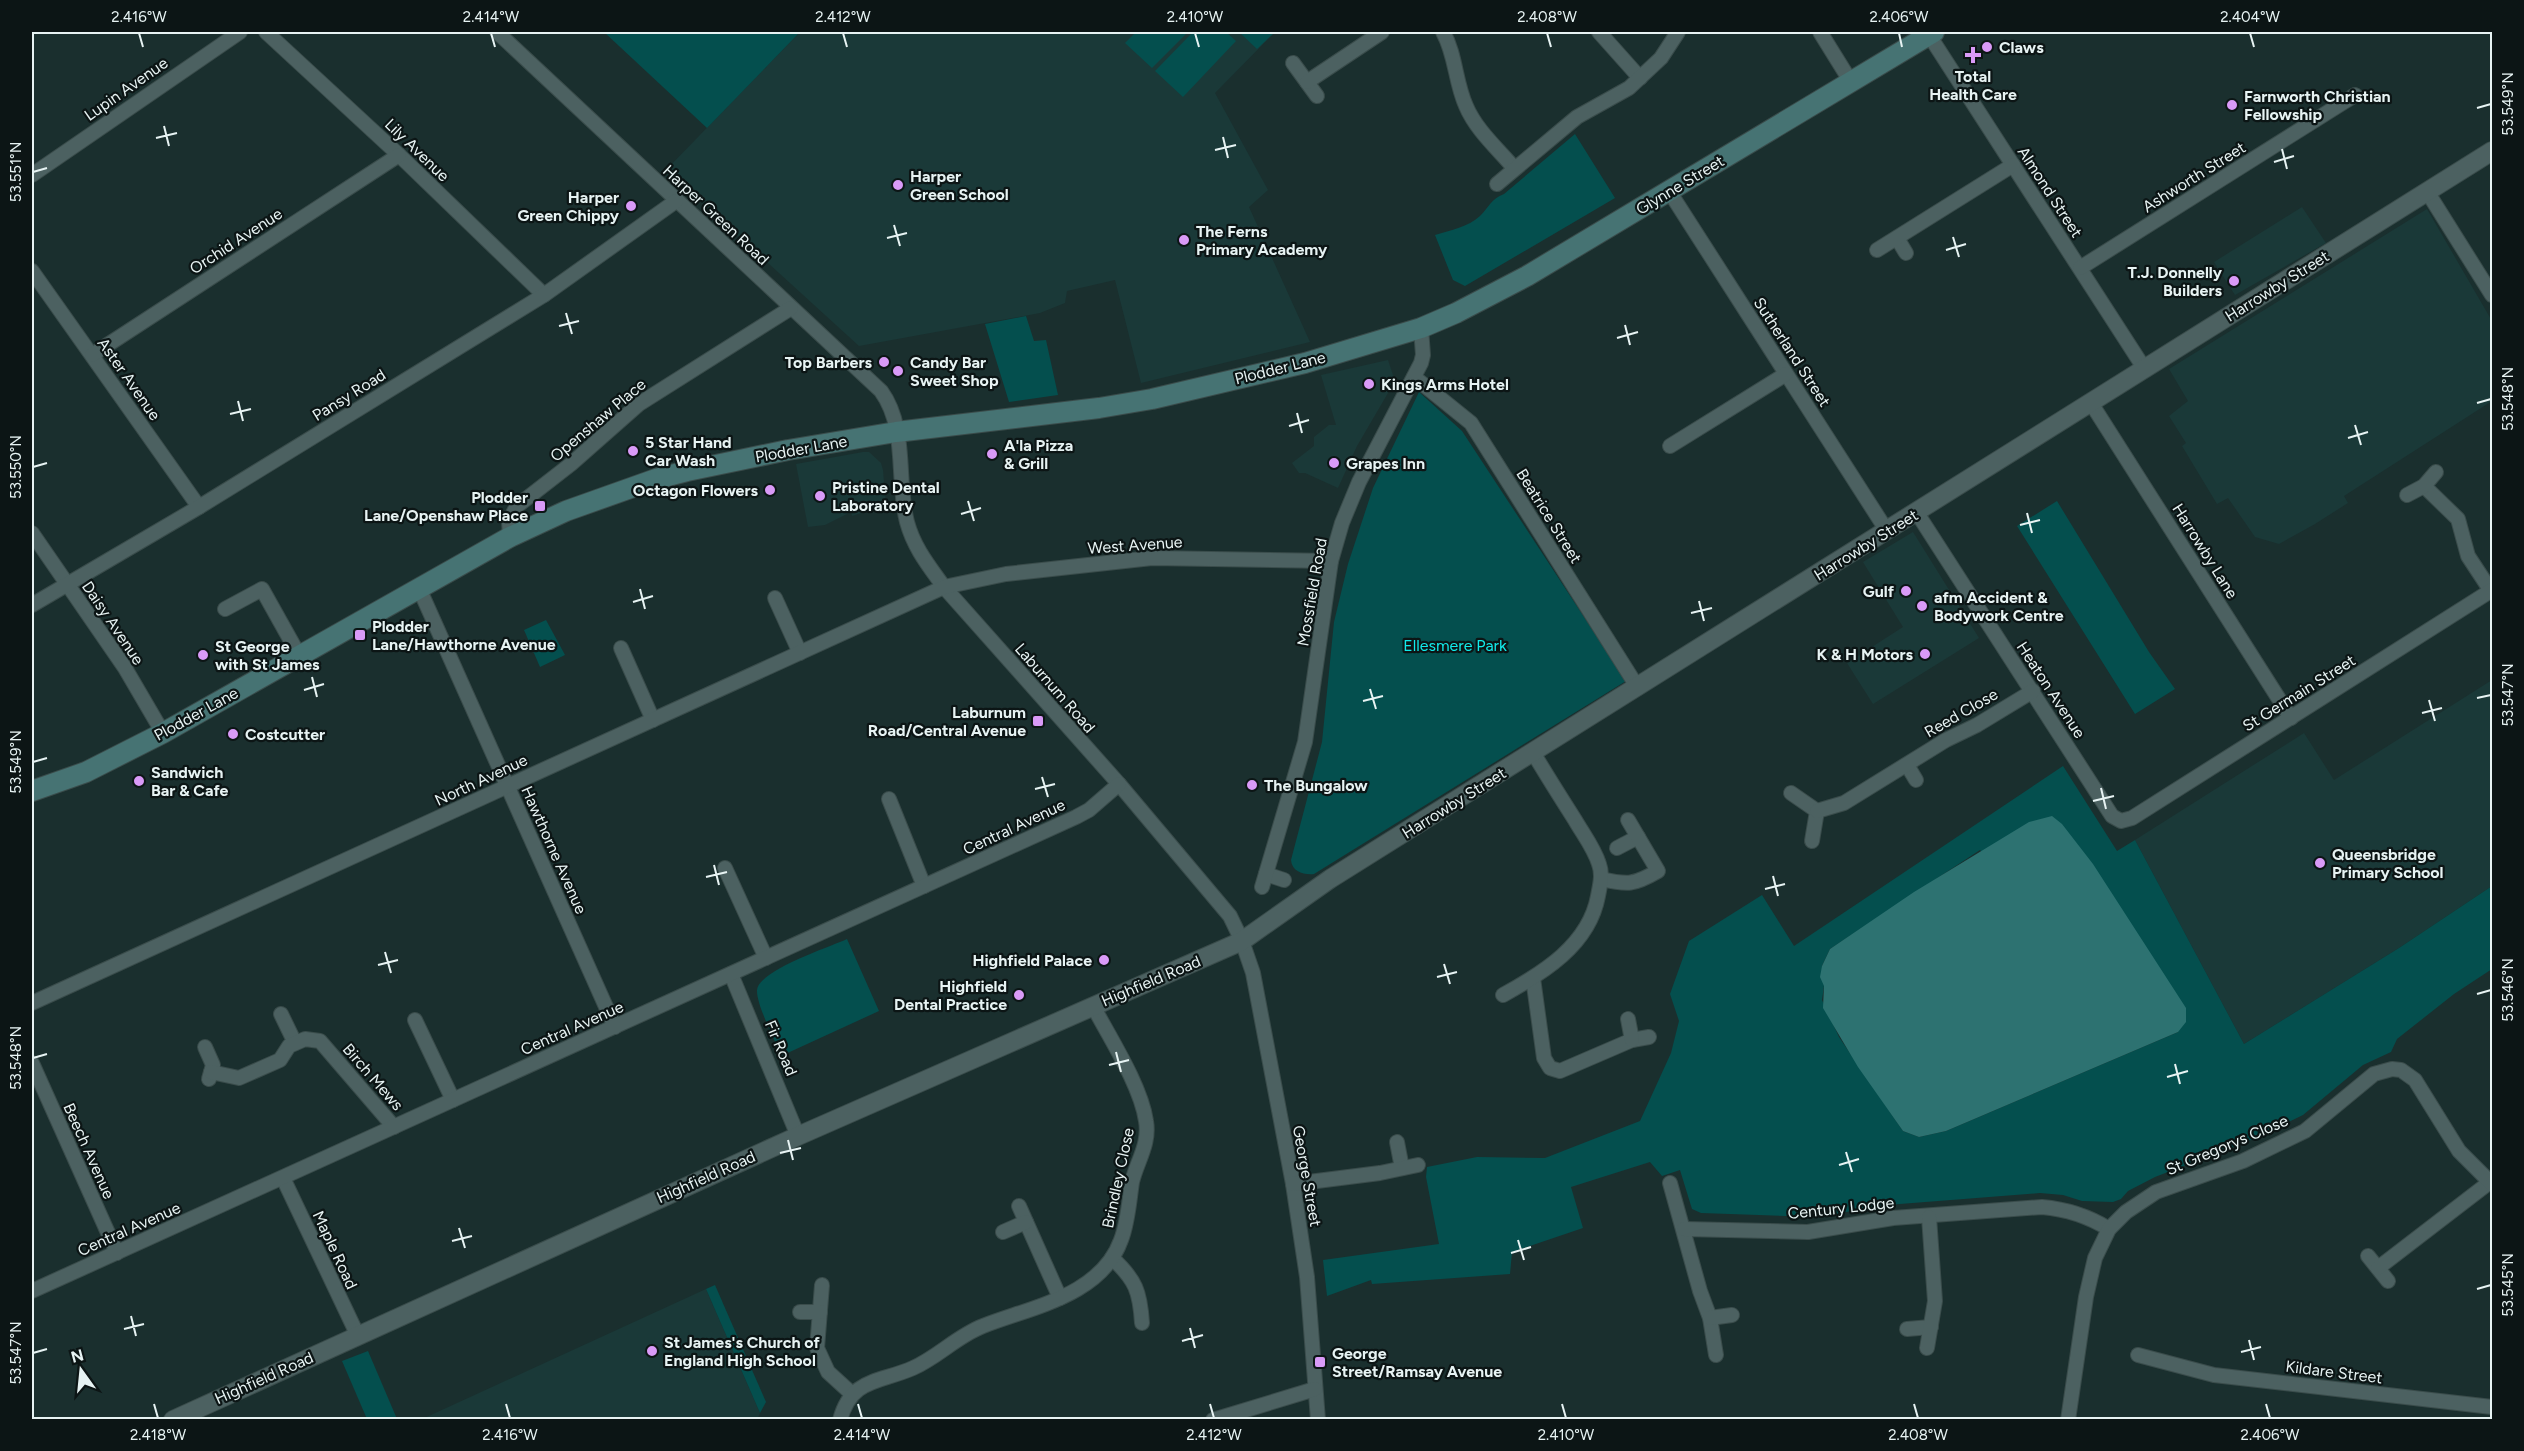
<svg xmlns="http://www.w3.org/2000/svg" width="2524" height="1451" font-family="Figtree,sans-serif">
<style>
.built{fill:#1a3938}
.green{fill:#044f4e;fill-rule:evenodd}
.water{fill:#2d7271}
.lines{fill:none;stroke-linecap:round;stroke-linejoin:round}
.minor-casing{stroke:#3a4c4b;stroke-width:16}
.tertiary-casing{stroke:#3a4c4b;stroke-width:20}
.secondary-casing{stroke:#3a4c4b;stroke-width:22}
.minor{stroke:#4c6161;stroke-width:14}
.tertiary{stroke:#4c6161;stroke-width:18}
.secondary{stroke:#467373;stroke-width:20}
.ticks{fill:none;stroke:#e7f3f3;stroke-width:2}
.poi-dot{fill:#d99af7;stroke:#0c1515;stroke-width:2}
.labels{text-anchor:middle;dominant-baseline:central;stroke-width:4.5;stroke-linejoin:round;paint-order:stroke}
.poi-label{font-size:16px;font-weight:bold;fill:#e7f3f3;stroke:#0c1515;text-anchor:start}
.street-label{font-size:16px;fill:#e7f3f3;stroke:#0c1515}
.park-label{font-size:16px;fill:#11ebea;stroke:#0c1515}
.neatline{fill:none;stroke:#e7f3f3;stroke-width:2}
.ticks-label{font-size:15px;text-anchor:middle;fill:#e7f3f3}
</style>
<rect width="100%" height="100%" fill="#1a2f2e"/>
<g class="built">
<polygon points="800,32 1275,32 1215,93 1268,190 1249,207 1310,342 1141,383 1115,280 1067,291 1065,303 1040,313 859,346 666,170"/>
<polygon points="2302,207 2326,243 2235,295 2214,262"/>
<polygon points="2427,209 2492,321 2492,401 2344,496 2348,503 2315,524 2279,544 2255,537 2228,498 2217,504 2182,446 2186,443 2169,416 2188,401 2169,369"/>
<polygon points="1388,360 1395,381 1357,446 1338,488 1305,473 1299,473 1292,463 1314,446 1314,437 1329,425 1336,425 1321,375"/>
<polygon points="863,452 869,452 881,463 883,470 886,505 852,516 851,512 825,525 808,527 796,464"/>
<polygon points="1913,532 1979,638 1873,704 1847,663 1903,627 1863,562"/>
<polygon points="2492,680 2492,886 2399,948 2244,1044 2135,840 2304,733 2334,780"/>
<polygon points="706,1289 760,1413 757,1420 420,1420"/>
</g>
<g class="green">
<polygon points="604,32 800,32 707,128"/>
<polygon points="1136,32 1188,32 1152,68 1125,43"/>
<polygon points="1193,32 1226,32 1236,41 1183,97 1155,71"/>
<polygon points="1239,32 1275,32 1257,49"/>
<path d="M1575 134 1615 198 1465 286 1453 280 1435 235C1451 230 1468 227 1480 216 1489 207 1491 199 1504 194Z"/>
<polygon points="1026,316 1034,341 1046,340 1058,395 1009,402 985,324"/>
<path d="M1419 392 1462 431 1626 681 1314 874C1304 875 1292 872 1291 860L1322 742 1334 622 1348 564 1373 488Z"/>
<polygon points="2057,501 2149,652 2175,689 2135,714 2017,526"/>
<polygon points="546,620 565,655 540,667 524,630"/>
<path d="M2063 766 2117 851 2135 840 2244 1044 2399 948 2492 886V969L2454 994 2397 1039 2391 1052 2363 1065 2303 1115 2256 1138 2155 1177 2128 1191 2121 1199 2113 1202 2082 1201 2063 1195 2040 1193 1887 1205 1817 1217 1701 1213 1692 1209 1680 1170 1662 1176 1650 1162 1571 1187 1583 1228 1512 1252 1510 1274 1372 1284 1371 1280 1327 1296 1323 1260 1439 1244 1426 1177 1427 1167 1477 1157 1545 1158 1640 1121 1671 1053 1679 1021 1670 994 1689 941 1762 895 1794 946ZM1980 850 2178 1032 1946 1131 1919 1137 1903 1131 1839 1037 1822 1000 1824 986 1822 966 1830 949Z"/>
<path d="M847 939 879 1011 781 1056C775 1040 757 1006 757 991 756 971 830 947 847 939Z"/>
<polygon points="715,1285 766,1402 760,1413 706,1289"/>
<polygon points="368,1351 397,1419 367,1419 342,1361"/>
</g>
<polygon class="water" points="2052,816 2062,824 2093,864 2186,1008 2186,1022 2178,1032 1946,1131 1919,1137 1903,1131 1858,1067 1823,1008 1824,986 1820,977 1822,966 1830,949 1914,892 2029,822"/>
<g class="lines">
<g class="minor-casing">
<g id="minor">
<polyline points="266,32 399,155 544,295"/>
<path d="M497 32 881 391C908 428 896 480 907 522 914 548 929 566 944 587L1119 784 1230 916 1242 941 1253 973 1293 1184 1307 1277 1318 1420"/>
<path d="M1443 32C1456 55 1455 82 1466 106 1476 130 1498 149 1514 168"/>
<polyline points="1599,32 1640,78"/>
<polyline points="1820,32 1851,82"/>
<polyline points="1929,35 2144,368"/>
<polyline points="1293,63 1317,96"/>
<polyline points="1307,82 1382,32"/>
<polyline points="32,175 240,32"/>
<polyline points="1497,184 1577,117 1629,88 1661,58 1678,32"/>
<polyline points="1669,191 1887,531"/>
<polyline points="2428,193 2492,295"/>
<polyline points="1897,238 1906,253"/>
<polyline points="1877,250 2013,165"/>
<polyline points="2080,268 2355,95"/>
<polyline points="32,271 199,507"/>
<polyline points="92,355 399,155"/>
<polyline points="1414,377 1471,423 1638,688"/>
<polyline points="2091,403 2291,718"/>
<polyline points="1670,446 1786,374"/>
<polyline points="2424,486 2458,519 2468,556 2491,591"/>
<polyline points="2407,495 2424,486 2436,472"/>
<polyline points="1917,513 2112,816 2121,821 2132,818 2492,590"/>
<polyline points="32,533 125,668 163,733"/>
<polyline points="510,537 509,521 517,506 571,464 639,404 791,308"/>
<polyline points="419,588 615,1027"/>
<polyline points="775,598 800,653"/>
<polyline points="32,605 199,507 544,295 676,201"/>
<polyline points="225,609 262,589 300,657"/>
<polyline points="621,648 653,720"/>
<polyline points="1907,765 1916,780"/>
<polyline points="1791,793 1817,811 1812,841"/>
<polyline points="889,799 924,886"/>
<polyline points="1817,811 1844,803 1946,740 1977,725 2033,691"/>
<polyline points="1617,848 1638,837"/>
<polyline points="725,868 766,958"/>
<polyline points="1266,874 1284,880"/>
<path d="M1601 879C1628 885 1634 885 1658 871L1628 820"/>
<polyline points="1262,887 1305,742 1331,561 1342,523 1359,482 1421,363 1423,355 1421,328"/>
<polyline points="731,974 798,1136"/>
<polyline points="1533,978 1544,1058 1550,1068 1560,1071 1632,1040 1649,1037"/>
<path d="M1503 995C1543 973 1589 945 1598 896 1600 885 1603 875 1599 864 1594 848 1583 834 1575 820 1561 798 1547 776 1534 754"/>
<polyline points="32,1003 944,587 1006,574 1152,558 1331,561"/>
<polyline points="281,1014 295,1043"/>
<polyline points="1628,1019 1632,1040"/>
<polyline points="415,1020 453,1100"/>
<polyline points="205,1047 213,1065 209,1079"/>
<polyline points="32,1063 117,1253"/>
<polyline points="211,1072 239,1078 280,1060 289,1046 305,1039 320,1041 394,1127"/>
<polyline points="1397,1142 1402,1168"/>
<polyline points="283,1178 358,1336"/>
<polyline points="1670,1183 1700,1291 1710,1318 1716,1355"/>
<polyline points="1293,1184 1380,1173 1418,1165"/>
<polyline points="1019,1206 1060,1298"/>
<path d="M1684 1229 1808 1232 1893 1218 2042 1207C2066 1209 2088 1216 2109 1229"/>
<polyline points="1003,1232 1026,1222"/>
<polyline points="2368,1256 2388,1281"/>
<path d="M1112 1258C1136 1280 1140 1292 1142 1323"/>
<polyline points="2378,1268 2490,1182"/>
<polyline points="822,1285 817,1348 828,1372 851,1393"/>
<polyline points="32,1291 1076,817 1089,810 1119,784"/>
<polyline points="800,1312 820,1312"/>
<polyline points="1710,1318 1732,1315"/>
<polyline points="1907,1329 1931,1327"/>
<polyline points="1927,1348 1935,1301 1929,1217"/>
<polyline points="2138,1355 2214,1375 2492,1407"/>
<path d="M840 1420C851 1378 879 1383 913 1368 938 1357 957 1336 983 1326 1031 1307 1101 1296 1121 1240 1128 1222 1129 1202 1132 1182 1137 1161 1150 1144 1146 1121 1141 1086 1110 1038 1093 1006"/>
<polyline points="1213,1420 1315,1389"/>
<polyline points="2068,1420 2086,1297 2095,1258 2109,1229 2126,1212 2156,1192 2243,1161 2305,1131 2374,1074 2392,1069 2401,1070 2415,1080 2459,1151 2492,1184"/>
</g>
</g>
<g class="tertiary-casing">
<polyline id="tertiary" points="173,1420 798,1136 1242,941 1330,879 2492,151"/>
</g>
<g class="secondary-casing">
<polyline id="secondary" points="32,791 86,772 163,733 510,537 566,511 656,479 687,471 788,450 896,432 1099,408 1152,399 1305,363 1421,328 1456,313 1527,276 1934,32"/>
</g>
<use href="#minor" class="minor"/>
<use href="#tertiary" class="tertiary"/>
<use href="#secondary" class="secondary"/>
</g>
<path class="ticks" d="M139 33 143 47M491 33 495 47M843 33 847 47M1195 33 1199 47M1547 33 1551 47M1899 33 1902 47M2250 33 2254 47M2477 108 2491 104M164 126 169 146M1223 137 1228 158M156 138 177 133M2282 149 2287 169M1215 150 1236 145M2274 162 2294 156M33 172 47 168M894 225 900 246M1953 237 1959 257M887 238 907 233M1946 250 1966 244M566 313 572 334M1625 325 1630 345M559 326 579 321M1617 338 1638 332M238 401 243 421M2477 403 2491 399M1297 413 1302 433M230 414 251 409M2355 425 2361 445M1289 426 1309 420M2348 438 2368 432M33 467 47 463M968 501 974 521M2027 513 2032 533M961 514 981 508M2020 525 2040 520M640 589 645 609M1699 601 1704 621M633 602 653 596M1691 613 1712 608M312 677 317 697M1370 689 1376 709M304 690 324 684M2477 698 2491 695M2429 700 2435 721M1363 701 1383 696M2422 713 2442 708M33 762 47 758M1042 777 1048 797M2101 788 2106 809M1035 789 1055 784M2093 801 2114 796M714 865 719 885M1773 876 1778 896M706 877 727 872M1765 889 1785 884M385 952 391 973M1444 964 1450 984M378 965 398 960M1437 977 1457 972M2477 994 2491 990M1116 1052 1121 1072M33 1058 47 1054M2175 1064 2180 1084M1109 1065 1129 1060M2167 1077 2188 1071M788 1140 793 1160M1846 1152 1852 1172M780 1153 801 1148M1839 1165 1859 1159M459 1228 465 1248M1518 1240 1524 1260M452 1241 472 1236M1511 1253 1531 1247M2477 1289 2491 1285M131 1316 136 1336M1190 1328 1195 1348M124 1329 144 1324M2249 1340 2254 1360M1182 1341 1203 1335M2241 1352 2261 1347M33 1353 47 1349M154 1404 158 1418M506 1404 510 1418M858 1404 862 1418M1210 1404 1214 1418M1562 1404 1566 1418M1914 1404 1918 1418M2266 1404 2270 1418"/>
<g class="poi-dot">
<circle cx="1987" cy="47" r="6"/>
<path d="M1970 46h6v6h6v6h-6v6h-6v-6h-6v-6h6z"/>
<circle cx="2232" cy="105" r="6"/>
<circle cx="898" cy="185" r="6"/>
<circle cx="631" cy="206" r="6"/>
<circle cx="1184" cy="240" r="6"/>
<circle cx="2234" cy="281" r="6"/>
<circle cx="884" cy="362" r="6"/>
<circle cx="898" cy="371" r="6"/>
<circle cx="1369" cy="384" r="6"/>
<circle cx="633" cy="451" r="6"/>
<circle cx="992" cy="454" r="6"/>
<circle cx="1334" cy="463" r="6"/>
<circle cx="770" cy="490" r="6"/>
<circle cx="820" cy="496" r="6"/>
<rect x="534" y="500" width="12" height="12" rx="3"/>
<circle cx="1906" cy="591" r="6"/>
<circle cx="1922" cy="606" r="6"/>
<rect x="354" y="629" width="12" height="12" rx="3"/>
<circle cx="1925" cy="654" r="6"/>
<circle cx="203" cy="655" r="6"/>
<rect x="1032" y="715" width="12" height="12" rx="3"/>
<circle cx="233" cy="734" r="6"/>
<circle cx="139" cy="781" r="6"/>
<circle cx="1252" cy="785" r="6"/>
<circle cx="2320" cy="863" r="6"/>
<circle cx="1104" cy="960" r="6"/>
<circle cx="1019" cy="995" r="6"/>
<circle cx="652" cy="1351" r="6"/>
<rect x="1314" y="1356" width="12" height="12" rx="3"/>
</g>
<g class="labels">
<g class="poi-label">
<text x="1999" y="47">Claws</text>
<text x="1973" y="76" text-anchor="middle">Total<tspan x="1973" dy="18">Health Care</tspan></text>
<text x="2244" y="96">Farnworth Christian<tspan x="2244" dy="18">Fellowship</tspan></text>
<text x="910" y="176">Harper<tspan x="910" dy="18">Green School</tspan></text>
<text x="619" y="197" text-anchor="end">Harper<tspan x="619" dy="18">Green Chippy</tspan></text>
<text x="1196" y="231">The Ferns<tspan x="1196" dy="18">Primary Academy</tspan></text>
<text x="2222" y="272" text-anchor="end">T.J. Donnelly<tspan x="2222" dy="18">Builders</tspan></text>
<text x="872" y="362" text-anchor="end">Top Barbers</text>
<text x="910" y="362">Candy Bar<tspan x="910" dy="18">Sweet Shop</tspan></text>
<text x="1381" y="384">Kings Arms Hotel</text>
<text x="645" y="442">5 Star Hand<tspan x="645" dy="18">Car Wash</tspan></text>
<text x="1004" y="445">A'la Pizza<tspan x="1004" dy="18">&amp; Grill</tspan></text>
<text x="1346" y="463">Grapes Inn</text>
<text x="832" y="487">Pristine Dental<tspan x="832" dy="18">Laboratory</tspan></text>
<text x="758" y="490" text-anchor="end">Octagon Flowers</text>
<text x="528" y="497" text-anchor="end">Plodder<tspan x="528" dy="18">Lane/Openshaw Place</tspan></text>
<text x="1894" y="591" text-anchor="end">Gulf</text>
<text x="1934" y="597">afm Accident &amp;<tspan x="1934" dy="18">Bodywork Centre</tspan></text>
<text x="372" y="626">Plodder<tspan x="372" dy="18">Lane/Hawthorne Avenue</tspan></text>
<text x="215" y="646">St George<tspan x="215" dy="18">with St James</tspan></text>
<text x="1913" y="654" text-anchor="end">K &amp; H Motors</text>
<text x="1026" y="712" text-anchor="end">Laburnum<tspan x="1026" dy="18">Road/Central Avenue</tspan></text>
<text x="245" y="734">Costcutter</text>
<text x="151" y="772">Sandwich<tspan x="151" dy="18">Bar &amp; Cafe</tspan></text>
<text x="1264" y="785">The Bungalow</text>
<text x="2332" y="854">Queensbridge<tspan x="2332" dy="18">Primary School</tspan></text>
<text x="1092" y="960" text-anchor="end">Highfield Palace</text>
<text x="1007" y="986" text-anchor="end">Highfield<tspan x="1007" dy="18">Dental Practice</tspan></text>
<text x="664" y="1342">St James's Church of<tspan x="664" dy="18">England High School</tspan></text>
<text x="1332" y="1353">George<tspan x="1332" dy="18">Street/Ramsay Avenue</tspan></text>
</g>
<g class="street-label">
<text transform="translate(126 89) rotate(-35)">Lupin Avenue</text>
<text transform="translate(417 150) rotate(44)">Lily Avenue</text>
<text transform="translate(2194 177) rotate(-32)">Ashworth Street</text>
<text transform="translate(1680 185) rotate(-31)">Glynne Street</text>
<text transform="translate(2050 192) rotate(57)">Almond Street</text>
<text transform="translate(716 215) rotate(43)">Harper Green Road</text>
<text transform="translate(236 241) rotate(-33)">Orchid Avenue</text>
<text transform="translate(2277 286) rotate(-32)">Harrowby Street</text>
<text transform="translate(1792 352) rotate(57)">Sutherland Street</text>
<text transform="translate(1280 368) rotate(-14)">Plodder Lane</text>
<text transform="translate(129 379) rotate(55)">Aster Avenue</text>
<text transform="translate(349 395) rotate(-32)">Pansy Road</text>
<text transform="translate(598 420) rotate(-40)">Openshaw Place</text>
<text transform="translate(801 449) rotate(-10)">Plodder Lane</text>
<text transform="translate(1549 516) rotate(58)">Beatrice Street</text>
<text transform="translate(1135 545) rotate(-4)">West Avenue</text>
<text transform="translate(1866 545) rotate(-32)">Harrowby Street</text>
<text transform="translate(2205 551) rotate(58)">Harrowby Lane</text>
<text transform="translate(1312 592) rotate(-80)">Mossfield Road</text>
<text transform="translate(113 623) rotate(56)">Daisy Avenue</text>
<text transform="translate(1055 688) rotate(49)">Laburnum Road</text>
<text transform="translate(2051 690) rotate(57)">Heaton Avenue</text>
<text transform="translate(2299 693) rotate(-32)">St Germain Street</text>
<text transform="translate(1961 713) rotate(-30)">Reed Close</text>
<text transform="translate(196 714) rotate(-29)">Plodder Lane</text>
<text transform="translate(481 780) rotate(-25)">North Avenue</text>
<text transform="translate(1454 803) rotate(-32)">Harrowby Street</text>
<text transform="translate(1014 827) rotate(-25)">Central Avenue</text>
<text transform="translate(554 850) rotate(66)">Hawthorne Avenue</text>
<text transform="translate(1151 981) rotate(-23)">Highfield Road</text>
<text transform="translate(572 1028) rotate(-24)">Central Avenue</text>
<text transform="translate(781 1048) rotate(67)">Fir Road</text>
<text transform="translate(373 1077) rotate(49)">Birch Mews</text>
<text transform="translate(2227 1145) rotate(-23)">St Gregorys Close</text>
<text transform="translate(89 1151) rotate(66)">Beech Avenue</text>
<text transform="translate(1307 1176) rotate(80)">George Street</text>
<text transform="translate(706 1177) rotate(-24)">Highfield Road</text>
<text transform="translate(1118 1178) rotate(-78)">Brindley Close</text>
<text transform="translate(1841 1208) rotate(-6)">Century Lodge</text>
<text transform="translate(129 1229) rotate(-24)">Central Avenue</text>
<text transform="translate(335 1250) rotate(65)">Maple Road</text>
<text transform="translate(2334 1372) rotate(7)">Kildare Street</text>
<text transform="translate(264 1378) rotate(-24)">Highfield Road</text>
</g>
<g class="park-label">
<text x="1455" y="645">Ellesmere Park</text>
</g>
</g>
<rect width="2524" height="1451" fill="none" stroke="#0c1515" stroke-width="66"/>
<g transform="translate(81 1370) rotate(345)" stroke="#0c1515" stroke-width="4.5" paint-order="stroke">
<path d="M0-4.5L10 22L0 15L-10 22Z" fill="#e7f3f3"/>
<text y="-9" font-size="16" font-weight="bold" text-anchor="middle" fill="#e7f3f3">N</text>
</g>
<rect x="33" y="33" width="2458" height="1385" class="neatline"/>
<g class="ticks-label">
<text x="139" y="22">2.416°W</text>
<text x="491" y="22">2.414°W</text>
<text x="843" y="22">2.412°W</text>
<text x="1195" y="22">2.410°W</text>
<text x="1547" y="22">2.408°W</text>
<text x="1899" y="22">2.406°W</text>
<text x="2250" y="22">2.404°W</text>
<text transform="translate(2508 104) rotate(-90)" y="5">53.549°N</text>
<text transform="translate(16 172) rotate(-90)" y="5">53.551°N</text>
<text transform="translate(2508 399) rotate(-90)" y="5">53.548°N</text>
<text transform="translate(16 467) rotate(-90)" y="5">53.550°N</text>
<text transform="translate(2508 695) rotate(-90)" y="5">53.547°N</text>
<text transform="translate(16 762) rotate(-90)" y="5">53.549°N</text>
<text transform="translate(2508 990) rotate(-90)" y="5">53.546°N</text>
<text transform="translate(16 1058) rotate(-90)" y="5">53.548°N</text>
<text transform="translate(2508 1285) rotate(-90)" y="5">53.545°N</text>
<text transform="translate(16 1353) rotate(-90)" y="5">53.547°N</text>
<text x="158" y="1440">2.418°W</text>
<text x="510" y="1440">2.416°W</text>
<text x="862" y="1440">2.414°W</text>
<text x="1214" y="1440">2.412°W</text>
<text x="1566" y="1440">2.410°W</text>
<text x="1918" y="1440">2.408°W</text>
<text x="2270" y="1440">2.406°W</text>
</g>
</svg>
